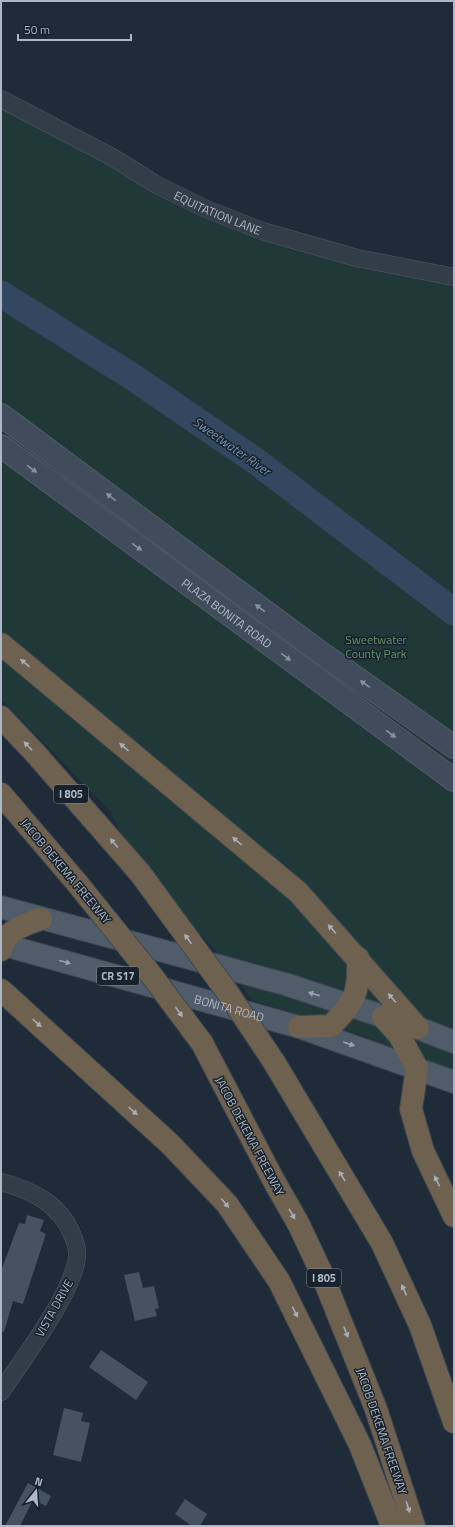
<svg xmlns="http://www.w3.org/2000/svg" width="455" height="1527" font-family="'Titillium Web',sans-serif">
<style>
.green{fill:#213839}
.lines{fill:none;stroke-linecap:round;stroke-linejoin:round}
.river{stroke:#324860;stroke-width:27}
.building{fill:#455262}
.minor-casing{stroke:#505a66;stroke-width:18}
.secondary-casing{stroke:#505a66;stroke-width:24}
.primary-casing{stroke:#3c4652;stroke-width:24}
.motorway-casing{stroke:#3d4753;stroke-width:24}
.minor{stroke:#333d48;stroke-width:17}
.secondary{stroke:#404c5c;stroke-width:22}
.primary{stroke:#505c69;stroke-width:22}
.motorway{stroke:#6f614f;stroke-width:22}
.motorway-bridge-casing{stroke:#3d4753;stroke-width:24;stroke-linecap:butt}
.motorway-bridge{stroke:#6f614f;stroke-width:22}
.oneway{fill:#8792a0}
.oneway2{fill:#a7aeb9}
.oneway3{fill:#9aa5b3}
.labels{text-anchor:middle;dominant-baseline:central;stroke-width:3;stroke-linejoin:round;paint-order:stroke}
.shield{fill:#18222d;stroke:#808a97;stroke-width:1}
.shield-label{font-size:11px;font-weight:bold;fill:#adb7c5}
.street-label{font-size:12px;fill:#adb7c5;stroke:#18222d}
.park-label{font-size:12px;fill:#63966c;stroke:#18222d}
.water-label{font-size:13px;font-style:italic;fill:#7490af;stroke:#18222d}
</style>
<rect width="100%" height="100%" fill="#1f2b38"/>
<polygon class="green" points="1,100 198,206 454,281 454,1070 346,1030 252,1000 214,949 140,873 110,811 1,699"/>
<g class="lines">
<polyline class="river" points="1,294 131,376 253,459 454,612"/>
</g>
<g class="building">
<polygon points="27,1215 44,1220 40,1231 46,1234 23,1304 13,1301 4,1332 1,1331 1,1271 19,1223 25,1224"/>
<polygon points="139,1272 143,1288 154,1286 159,1308 155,1309 157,1316 135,1321 124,1275"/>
<polygon points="101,1350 148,1382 136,1400 89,1367"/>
<polygon points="64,1408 83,1413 81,1421 90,1423 81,1462 53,1455"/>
<polygon points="28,1483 51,1496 46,1506 33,1500 20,1526 5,1526"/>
<polygon points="185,1499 207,1514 200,1526 192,1526 175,1514"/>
</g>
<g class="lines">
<g class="minor-casing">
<g id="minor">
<path id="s1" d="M1 99 112 157 157 185 204 208 262 231 357 258 454 277"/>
<path d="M1 1182C31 1190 59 1203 72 1234 75 1241 78 1249 77 1257 73 1294 22 1360 1 1392"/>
</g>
</g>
<g class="secondary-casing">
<g id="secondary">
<polyline points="1,415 310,645 454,747"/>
<path id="s2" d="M1 446 454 780"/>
</g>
</g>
<g class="primary-casing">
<g id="primary">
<polyline points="1,907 285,984 418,1028 454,1042"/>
<path id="s3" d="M1 944 299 1027 454 1082"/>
</g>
</g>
<g class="motorway-casing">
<g id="motorway">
<polyline points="1,644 298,892 418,1028"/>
<polyline points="1,717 35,753 140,873"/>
<polyline points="1,794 77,883"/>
<path d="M1 950C5 930 24 925 41 919"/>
<polyline points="1,990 170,1144 227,1204 279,1281 360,1445 392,1526"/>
<polyline points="383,1017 399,1035 417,1068 411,1109 423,1151 454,1216"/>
<path d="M299 1027 331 1026C356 1000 359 994 358 958"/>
<polyline points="202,1043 274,1181 299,1225 321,1272 376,1409 414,1526"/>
<polyline points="274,1062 382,1243 420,1325 454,1422"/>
</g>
</g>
<use href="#minor" class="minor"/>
<use href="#secondary" class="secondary"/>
<use href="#primary" class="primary"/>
<use href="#motorway" class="motorway"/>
<g class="motorway-bridge-casing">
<g id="motorway-bridge">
<polyline points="140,873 228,993 274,1062"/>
<polyline points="77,883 152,976 202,1043"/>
</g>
</g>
<use href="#motorway-bridge" class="motorway-bridge"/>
</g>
<defs><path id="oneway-solid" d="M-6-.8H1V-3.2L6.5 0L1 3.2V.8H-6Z"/></defs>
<g class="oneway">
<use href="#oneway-solid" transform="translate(32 469) rotate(36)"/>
<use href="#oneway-solid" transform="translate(111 497) rotate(-143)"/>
<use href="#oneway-solid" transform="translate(137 547) rotate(36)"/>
<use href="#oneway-solid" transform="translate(260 608) rotate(-143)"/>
<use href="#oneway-solid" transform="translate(286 657) rotate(36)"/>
<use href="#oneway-solid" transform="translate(365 684) rotate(-145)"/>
<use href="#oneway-solid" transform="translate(391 734) rotate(36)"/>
</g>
<g class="oneway2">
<use href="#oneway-solid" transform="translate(25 663) rotate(-140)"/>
<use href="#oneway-solid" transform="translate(28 746) rotate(-134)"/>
<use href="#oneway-solid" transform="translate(124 747) rotate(-140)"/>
<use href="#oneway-solid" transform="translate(237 841) rotate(-140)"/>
<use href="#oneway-solid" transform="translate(114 843) rotate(-131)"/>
<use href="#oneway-solid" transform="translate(332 929) rotate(-132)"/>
<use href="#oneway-solid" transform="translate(188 939) rotate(-126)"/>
<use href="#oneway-solid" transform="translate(392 998) rotate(-131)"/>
<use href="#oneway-solid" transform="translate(179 1012) rotate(54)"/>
<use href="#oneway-solid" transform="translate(37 1023) rotate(42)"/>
<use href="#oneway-solid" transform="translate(133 1111) rotate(42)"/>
<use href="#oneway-solid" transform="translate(342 1176) rotate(-121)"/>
<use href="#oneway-solid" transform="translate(437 1181) rotate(-116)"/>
<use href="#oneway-solid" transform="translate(225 1203) rotate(50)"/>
<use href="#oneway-solid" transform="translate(292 1214) rotate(60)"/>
<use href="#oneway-solid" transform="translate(404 1290) rotate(-115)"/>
<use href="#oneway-solid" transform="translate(295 1312) rotate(64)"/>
<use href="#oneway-solid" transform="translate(346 1332) rotate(68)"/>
<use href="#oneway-solid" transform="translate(408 1507) rotate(72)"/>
</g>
<g class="oneway3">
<use href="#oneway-solid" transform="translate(65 962) rotate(15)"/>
<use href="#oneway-solid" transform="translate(314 994) rotate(-162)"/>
<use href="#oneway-solid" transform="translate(349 1044) rotate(19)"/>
</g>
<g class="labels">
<g class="shield">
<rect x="54" y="785" width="34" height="18" rx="3"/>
<rect x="97" y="967" width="42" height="18" rx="3"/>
<rect x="307" y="1269" width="34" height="18" rx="3"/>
</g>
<g class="shield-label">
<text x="71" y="794">I 805</text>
<text x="118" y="976">CR S17</text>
<text x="324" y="1278">I 805</text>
</g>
<g class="street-label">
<text stroke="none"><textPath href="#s1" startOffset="245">EQUITATION LANE</textPath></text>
<text stroke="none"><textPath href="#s2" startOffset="281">PLAZA BONITA ROAD</textPath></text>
<text transform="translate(66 871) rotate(50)">JACOB DEKEMA FREEWAY</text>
<text stroke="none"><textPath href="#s3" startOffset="237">BONITA ROAD</textPath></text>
<text transform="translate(250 1136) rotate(62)">JACOB DEKEMA FREEWAY</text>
<text transform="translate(54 1308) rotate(-61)">VISTA DRIVE</text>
<text transform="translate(382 1431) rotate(71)">JACOB DEKEMA FREEWAY</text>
</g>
<g class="park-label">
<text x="376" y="639">Sweetwater<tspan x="376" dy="14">County Park</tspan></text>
</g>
<g class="water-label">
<text transform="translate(232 446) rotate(35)">Sweetwater River</text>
</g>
</g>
<rect width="455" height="1527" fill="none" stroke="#adb7c5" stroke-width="4"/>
<g transform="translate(36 1491) rotate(17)" stroke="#18222d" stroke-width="3" paint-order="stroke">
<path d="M0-3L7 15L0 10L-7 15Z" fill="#adb7c5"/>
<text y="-6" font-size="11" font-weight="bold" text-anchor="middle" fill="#adb7c5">N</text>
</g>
<path d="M18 34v6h113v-6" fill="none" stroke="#adb7c5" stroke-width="2"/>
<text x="24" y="34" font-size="12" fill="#adb7c5" stroke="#18222d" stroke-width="3" paint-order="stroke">50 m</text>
</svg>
